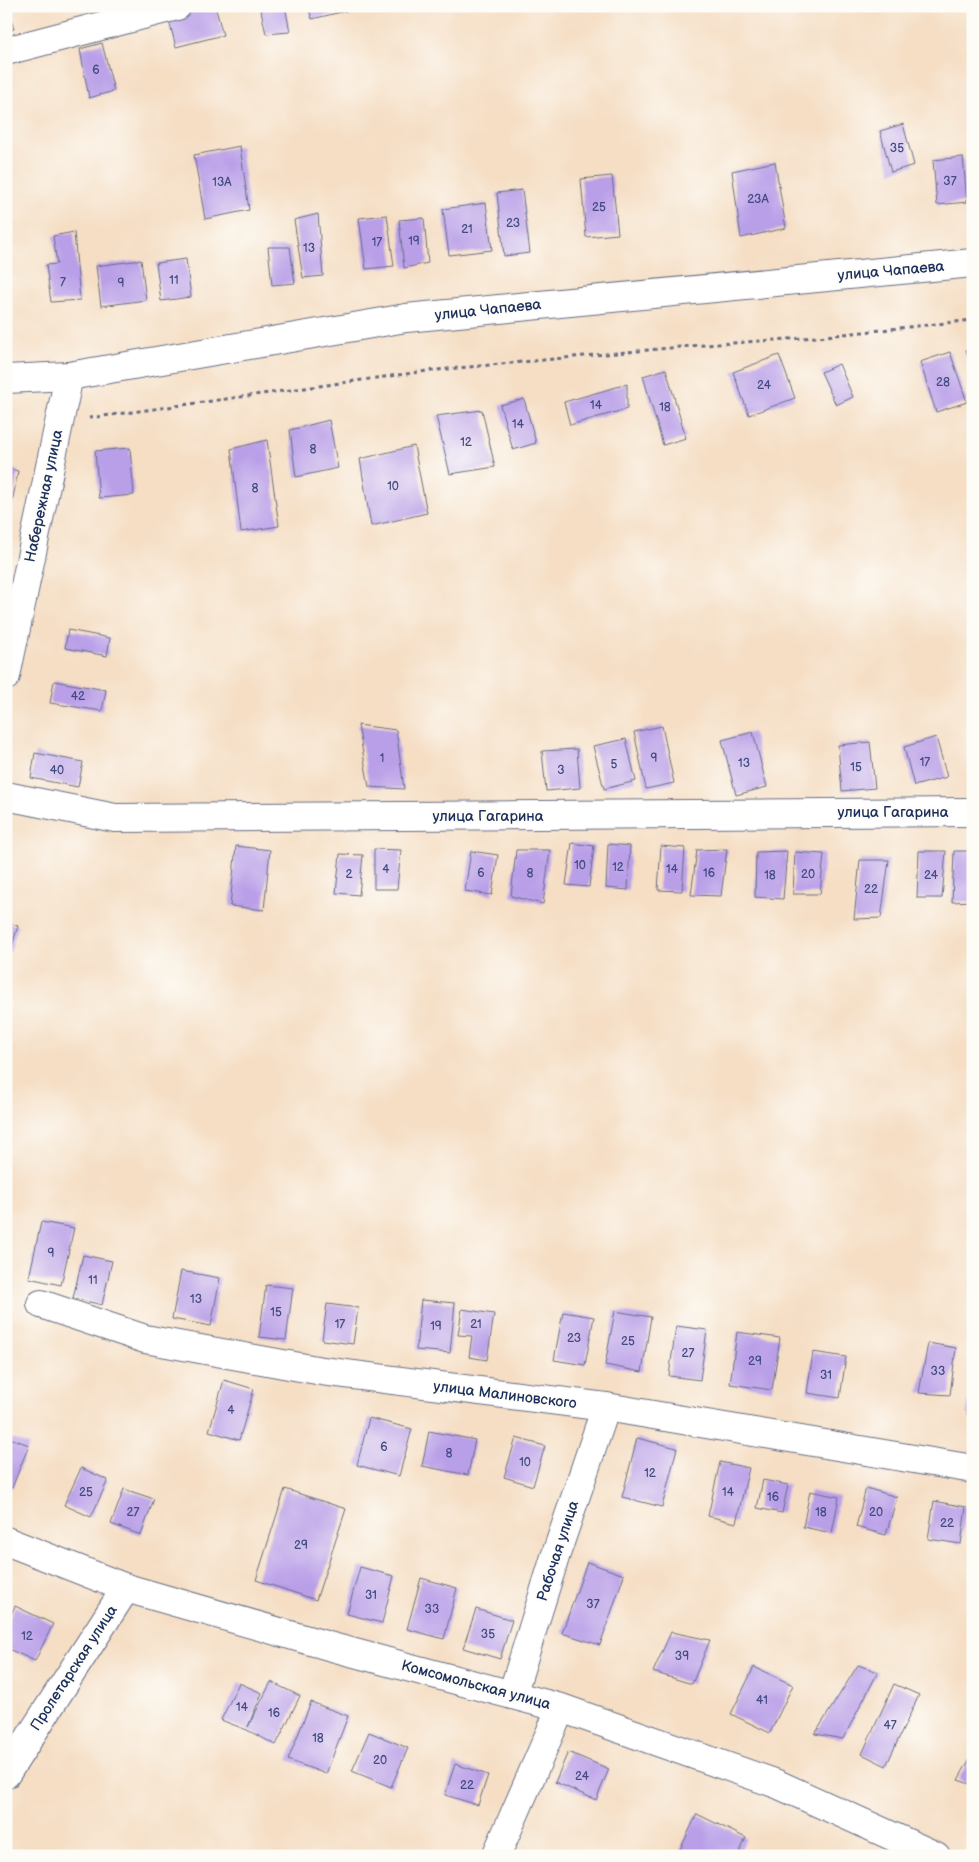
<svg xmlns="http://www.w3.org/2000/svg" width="979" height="1862" font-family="'Balsamiq Sans',sans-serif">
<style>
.building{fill:#b99fe8}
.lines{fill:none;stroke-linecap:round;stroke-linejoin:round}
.minor-casing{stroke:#676c82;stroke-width:30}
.path{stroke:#676c82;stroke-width:3;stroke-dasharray:4 4;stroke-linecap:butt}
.minor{stroke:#fff;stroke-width:28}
.labels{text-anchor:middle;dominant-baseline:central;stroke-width:4;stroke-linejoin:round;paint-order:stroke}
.number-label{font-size:12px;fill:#424b80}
.street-label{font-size:15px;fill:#1b2f5e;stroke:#fdfcf7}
</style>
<rect width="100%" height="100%" fill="#fdfcf7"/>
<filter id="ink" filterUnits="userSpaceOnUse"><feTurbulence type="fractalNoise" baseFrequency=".02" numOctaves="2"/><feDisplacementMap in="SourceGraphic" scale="10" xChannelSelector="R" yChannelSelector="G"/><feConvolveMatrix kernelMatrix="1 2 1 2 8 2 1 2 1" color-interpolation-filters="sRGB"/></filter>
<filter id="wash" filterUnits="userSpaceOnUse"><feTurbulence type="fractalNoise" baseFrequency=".0096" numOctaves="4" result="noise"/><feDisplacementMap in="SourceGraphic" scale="20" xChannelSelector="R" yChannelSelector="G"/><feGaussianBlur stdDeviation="1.12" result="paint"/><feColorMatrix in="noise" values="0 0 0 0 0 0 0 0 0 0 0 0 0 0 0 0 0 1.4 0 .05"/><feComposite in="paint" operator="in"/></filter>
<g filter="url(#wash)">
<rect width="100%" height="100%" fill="#f5dec4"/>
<g id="blocks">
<g class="building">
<polygon points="6,6 14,29 6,31"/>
<polygon points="175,6 215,6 223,35 176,47 166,9"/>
<polygon points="260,6 285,6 290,32 266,34"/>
<polygon points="308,6 361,6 362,7 312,19"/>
<polygon points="102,43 114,91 89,98 80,49"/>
<polygon points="903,124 914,165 891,172 880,131"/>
<polygon points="240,146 249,210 205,219 194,155"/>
<polygon points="963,157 967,202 937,205 933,160"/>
<polygon points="775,162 786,228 741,238 732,171"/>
<polygon points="612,176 618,234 586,237 581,179"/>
<polygon points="522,190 530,253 504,256 497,193"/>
<polygon points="486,203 492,250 449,255 443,209"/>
<polygon points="318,214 323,276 303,278 294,220"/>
<polygon points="387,215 394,266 366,269 359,218"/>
<polygon points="424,218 428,263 404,268 399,220"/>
<polygon points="74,232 80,300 51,302 46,265 57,264 53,236"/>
<polygon points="268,247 290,247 295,283 272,285"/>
<polygon points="186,259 191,297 161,301 156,263"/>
<polygon points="141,260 146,300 101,306 96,266"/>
<polygon points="973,347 973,369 972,369 966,350"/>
<polygon points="950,352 967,402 936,412 920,362"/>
<polygon points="779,355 795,398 749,415 733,372"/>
<polygon points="839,364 853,397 836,405 821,372"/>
<polygon points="666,369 686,438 663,445 643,376"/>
<polygon points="627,384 627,409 570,425 564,402"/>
<polygon points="524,399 536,443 513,450 500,405"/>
<polygon points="482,410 495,467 450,474 436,416"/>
<polygon points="329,420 338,468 296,477 290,430"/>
<polygon points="267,440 279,526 241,532 231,449"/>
<polygon points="414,446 427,513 371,526 360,459"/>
<polygon points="130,448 134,495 99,498 95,451"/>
<polygon points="6,468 18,471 11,508 6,507"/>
<polygon points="68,630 110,638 107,656 65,648"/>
<polygon points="54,681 106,690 102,711 50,703"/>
<polygon points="358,725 396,730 404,789 369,787"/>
<polygon points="662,726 674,783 646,789 634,732"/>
<polygon points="753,732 767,787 736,795 722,740"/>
<polygon points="936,737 947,777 914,786 904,747"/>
<polygon points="626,739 636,781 604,789 593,746"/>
<polygon points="870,742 875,788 842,791 838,745"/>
<polygon points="577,749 580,788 546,791 542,751"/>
<polygon points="35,753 83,762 78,787 31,778"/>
<polygon points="572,843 594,846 589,887 566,885"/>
<polygon points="608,844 630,846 628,890 606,888"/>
<polygon points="236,846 270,850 264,910 230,906"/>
<polygon points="661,846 685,848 682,891 658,890"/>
<polygon points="374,849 401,850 397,889 374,889"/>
<polygon points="727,849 721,896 691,895 697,850"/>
<polygon points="516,850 550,850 543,904 511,896"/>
<polygon points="471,851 498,855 492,895 465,891"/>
<polygon points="787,851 783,899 755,897 756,852"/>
<polygon points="919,851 946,851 942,898 917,898"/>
<polygon points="954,851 973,851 973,901 952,902"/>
<polygon points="795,852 824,854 820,894 793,894"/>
<polygon points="340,854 363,855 359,895 336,893"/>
<polygon points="860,860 889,860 881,918 854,919"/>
<polygon points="6,922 18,926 10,952 6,950"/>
<polygon points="41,1222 74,1228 61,1285 29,1278"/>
<polygon points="83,1255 112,1261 102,1305 73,1298"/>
<polygon points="181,1271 220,1278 211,1326 172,1319"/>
<polygon points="266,1285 293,1288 286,1340 259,1337"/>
<polygon points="421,1300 455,1303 450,1353 416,1350"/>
<polygon points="327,1304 358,1308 353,1344 322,1340"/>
<polygon points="462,1309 494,1314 487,1360 469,1357 472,1336 458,1335"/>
<polygon points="615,1311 651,1317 642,1372 605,1365"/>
<polygon points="563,1312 594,1317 585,1365 554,1360"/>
<polygon points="676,1326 707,1330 700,1380 669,1376"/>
<polygon points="737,1332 780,1338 772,1390 730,1384"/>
<polygon points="928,1343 956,1348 950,1395 919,1393"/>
<polygon points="813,1352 846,1357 840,1398 807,1393"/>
<polygon points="971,1377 973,1377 973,1415 967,1415"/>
<polygon points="224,1380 254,1389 239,1440 209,1431"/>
<polygon points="369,1418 412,1429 399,1476 357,1465"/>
<polygon points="429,1431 475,1440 468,1475 422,1466"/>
<polygon points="7,1437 29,1445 12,1488 6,1486"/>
<polygon points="516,1438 545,1446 533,1486 504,1477"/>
<polygon points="637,1438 677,1448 662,1507 622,1497"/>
<polygon points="720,1462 749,1468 736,1523 708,1516"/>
<polygon points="81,1468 108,1480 91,1517 64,1505"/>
<polygon points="763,1480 788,1485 782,1513 757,1508"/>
<polygon points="866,1488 897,1497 886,1535 856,1527"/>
<polygon points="124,1489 154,1499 141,1535 111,1524"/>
<polygon points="285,1489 346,1509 316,1600 256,1580"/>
<polygon points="810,1491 839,1497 832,1533 803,1527"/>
<polygon points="934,1501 966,1507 961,1544 928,1539"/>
<polygon points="587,1562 624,1575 600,1645 562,1633"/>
<polygon points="360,1567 394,1576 382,1623 347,1614"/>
<polygon points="421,1578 457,1588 444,1639 407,1629"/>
<polygon points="15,1606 53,1624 35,1661 6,1648 6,1625"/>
<polygon points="476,1609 512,1620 500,1659 463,1648"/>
<polygon points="671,1632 710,1640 692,1684 653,1672"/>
<polygon points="858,1665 878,1672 843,1739 815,1734"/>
<polygon points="754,1667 793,1685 770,1733 731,1714"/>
<polygon points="271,1682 300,1696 276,1745 247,1730 221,1720 239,1683 262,1693 248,1727"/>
<polygon points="894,1684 919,1695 886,1766 862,1754"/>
<polygon points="311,1702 348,1716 326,1774 288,1760"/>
<polygon points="369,1732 408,1748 391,1787 352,1771"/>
<polygon points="568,1752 609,1769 596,1800 555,1782"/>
<polygon points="973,1753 973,1785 958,1780"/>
<polygon points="455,1764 488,1775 478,1805 445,1795"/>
<polygon points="697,1814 746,1838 738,1856 677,1856"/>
</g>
</g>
</g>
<g filter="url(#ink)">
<use href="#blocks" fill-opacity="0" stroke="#676c82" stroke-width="1"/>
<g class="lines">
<g class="minor-casing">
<g id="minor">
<polyline points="6,51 177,6"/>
<polyline points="6,379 69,376 406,318 973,263"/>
<polyline points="6,676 69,376"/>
<polyline points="6,796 115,818 973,812"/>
<polyline points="41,1304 145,1339 322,1371 606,1407 973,1469"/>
<polyline points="6,1541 126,1588 332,1647 561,1708 777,1784 936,1856"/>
<polyline points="512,1695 555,1557 606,1407"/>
<polyline points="6,1774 126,1588"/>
<polyline points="496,1856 561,1708"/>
</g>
</g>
<polyline class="path" points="89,418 427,371 690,346 817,337 973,320"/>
<use href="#minor" class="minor"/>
</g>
</g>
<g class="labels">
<g class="number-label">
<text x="96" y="70">6</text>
<text x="897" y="148">35</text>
<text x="950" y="181">37</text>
<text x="222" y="182">13А</text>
<text x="758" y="199">23А</text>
<text x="599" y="207">25</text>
<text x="513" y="223">23</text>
<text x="467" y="229">21</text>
<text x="414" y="241">19</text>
<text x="377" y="242">17</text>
<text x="309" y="248">13</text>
<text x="174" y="280">11</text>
<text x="63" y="282">7</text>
<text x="121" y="283">9</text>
<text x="943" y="382">28</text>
<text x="764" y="385">24</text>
<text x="596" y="405">14</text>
<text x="665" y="407">18</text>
<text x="518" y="424">14</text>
<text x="466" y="442">12</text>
<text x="313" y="449">8</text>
<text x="393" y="486">10</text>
<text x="255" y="488">8</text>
<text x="78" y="696">42</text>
<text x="382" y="758">1</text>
<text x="654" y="758">9</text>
<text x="925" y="762">17</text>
<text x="744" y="763">13</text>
<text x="614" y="764">5</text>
<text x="856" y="767">15</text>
<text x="57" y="770">40</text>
<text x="561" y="770">3</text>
<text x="580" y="865">10</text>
<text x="618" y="867">12</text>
<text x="386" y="869">4</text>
<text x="672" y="869">14</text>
<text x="481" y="873">6</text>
<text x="530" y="873">8</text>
<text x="709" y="873">16</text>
<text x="349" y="874">2</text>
<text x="808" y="874">20</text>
<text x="770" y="875">18</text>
<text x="931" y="875">24</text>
<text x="871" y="889">22</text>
<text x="51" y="1253">9</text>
<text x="93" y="1280">11</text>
<text x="196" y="1299">13</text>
<text x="276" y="1312">15</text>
<text x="340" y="1324">17</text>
<text x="476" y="1324">21</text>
<text x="436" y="1326">19</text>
<text x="574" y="1338">23</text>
<text x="628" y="1341">25</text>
<text x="688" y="1353">27</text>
<text x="755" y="1361">29</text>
<text x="938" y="1371">33</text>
<text x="826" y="1375">31</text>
<text x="231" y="1410">4</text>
<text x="384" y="1447">6</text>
<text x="449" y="1453">8</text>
<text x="525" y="1462">10</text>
<text x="650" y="1473">12</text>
<text x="86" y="1492">25</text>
<text x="728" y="1492">14</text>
<text x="773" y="1497">16</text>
<text x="133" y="1512">27</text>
<text x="821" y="1512">18</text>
<text x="876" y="1512">20</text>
<text x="947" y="1523">22</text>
<text x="301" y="1545">29</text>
<text x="371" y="1595">31</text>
<text x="593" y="1604">37</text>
<text x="432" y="1609">33</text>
<text x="488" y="1634">35</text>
<text x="27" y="1636">12</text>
<text x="682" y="1656">39</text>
<text x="762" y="1700">41</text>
<text x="242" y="1707">14</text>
<text x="274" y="1713">16</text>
<text x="890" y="1725">47</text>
<text x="318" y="1738">18</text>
<text x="380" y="1760">20</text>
<text x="582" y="1776">24</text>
<text x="467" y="1785">22</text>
</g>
<g class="street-label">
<text transform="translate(891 271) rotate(-5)">улица Чапаева</text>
<text transform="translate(488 310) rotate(-6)">улица Чапаева</text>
<text transform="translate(44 496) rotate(-78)">Набережная улица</text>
<text x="893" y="812">улица Гагарина</text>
<text x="488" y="816">улица Гагарина</text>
<text transform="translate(505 1395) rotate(7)">улица Малиновского</text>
<text transform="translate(558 1551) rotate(-72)">Рабочая улица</text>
<text transform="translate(74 1668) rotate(-57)">Пролетарская улица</text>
<text transform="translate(476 1685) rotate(15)">Комсомольская улица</text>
</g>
</g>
<rect width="979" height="1862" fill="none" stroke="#fdfcf7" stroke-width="25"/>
</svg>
